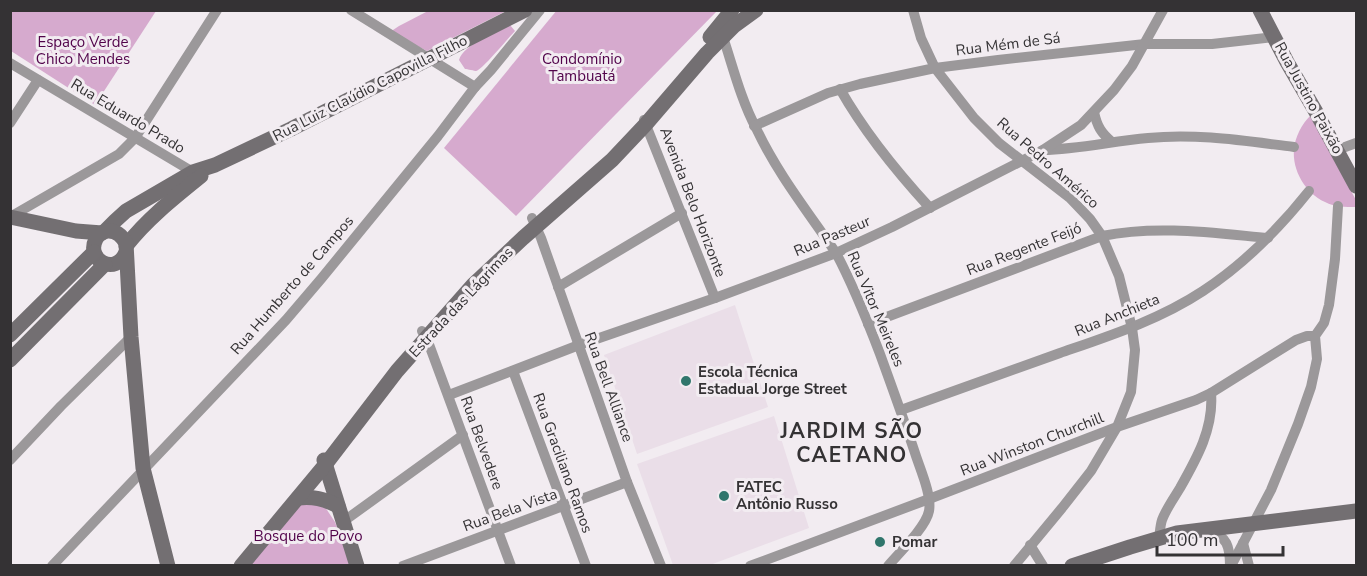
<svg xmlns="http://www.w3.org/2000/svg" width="1367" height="576" font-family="'Nunito Sans',sans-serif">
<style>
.built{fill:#eadee8}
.green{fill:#d6aace}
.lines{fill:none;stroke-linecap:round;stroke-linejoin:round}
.street{stroke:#9b989a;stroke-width:10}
.secondary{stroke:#736f72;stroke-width:15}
.poi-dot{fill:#30766c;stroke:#f2ecf1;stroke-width:2}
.labels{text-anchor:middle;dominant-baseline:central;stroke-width:6;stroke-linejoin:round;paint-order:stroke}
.park-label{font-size:15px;fill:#51034a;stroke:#f2ecf1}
.street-label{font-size:15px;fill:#343234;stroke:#f2ecf1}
.poi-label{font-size:15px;font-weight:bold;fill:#343234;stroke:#f2ecf1;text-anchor:start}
.district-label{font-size:21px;font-weight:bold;letter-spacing:1.5px;fill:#343234;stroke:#f2ecf1}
</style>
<rect width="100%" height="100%" fill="#f2ecf1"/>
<g class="built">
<polygon points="735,305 768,407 637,454 604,355"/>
<polygon points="774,416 809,528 710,565 673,565 637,464"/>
</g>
<g class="green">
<polygon points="557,10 717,11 516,216 444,148"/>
<polygon points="10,11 11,10 156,11 95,105 11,51"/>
<polygon points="428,11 506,11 427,51 390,32 399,26"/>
<path d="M510 25 515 31C508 38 482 70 476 71 475 71 467 69 465 69L459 60C464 44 495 33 510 25Z"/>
<path d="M1310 116 1356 200V207C1345 207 1335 207 1325 202 1305 193 1292 170 1294 149 1295 137 1302 124 1310 116Z"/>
<polygon points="300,501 325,507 335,522 351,565 246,566"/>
</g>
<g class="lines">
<g class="street">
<polyline points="351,10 475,87"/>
<polyline points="913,10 921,38 935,68 974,118 999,143 1070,198 1090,219 1102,236 1119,276 1132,328 1135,350 1131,392 1117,427 1091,471 1062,508 1014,566"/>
<path d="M723 37C733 67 741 100 756 128 777 173 808 212 836 253 853 285 867 320 880 354 892 387 904 420 915 453 920 469 932 495 929 511 926 527 899 553 888 566"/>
<polyline points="10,63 198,175"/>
<path d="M840 89C865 133 896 171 930 208"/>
<path d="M1094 112C1097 126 1101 133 1112 142"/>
<polyline points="644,120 715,298"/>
<polyline points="10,123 38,80"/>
<polyline points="754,126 828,93 860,84 935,68 998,60 1145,44 1212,44 1275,37"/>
<path d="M1043 150C1079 149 1113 141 1148 138 1197 133 1245 141 1294 147"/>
<polyline points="1337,150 1356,143"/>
<polyline points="10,217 119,154 135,138 217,10"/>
<polyline points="532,218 541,238 627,482 661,566"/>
<polyline points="558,287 682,213"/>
<path d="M868 324 1102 236C1157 225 1213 233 1268 238"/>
<polyline points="422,331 427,339 511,566"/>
<polyline points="513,371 586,566"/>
<polyline points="449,395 579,345 715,298 836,253 892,227 1043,150 1081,125 1114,90 1132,66 1163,10"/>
<path d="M901 410C954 391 1007 372 1060 353 1109 336 1159 320 1203 291 1244 264 1278 230 1309 191"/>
<polyline points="10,460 61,406 131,337"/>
<polyline points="344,521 463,435"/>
<path d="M1209 530C1227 537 1230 546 1230 566"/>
<path d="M1159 539C1160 533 1160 526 1162 520 1166 509 1174 498 1180 488 1197 458 1214 428 1211 393"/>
<polyline points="1243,543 1249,566"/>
<polyline points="1030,545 1043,566"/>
<polyline points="52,566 286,320 321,279 438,136 475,87 491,70 540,10"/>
<polyline points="403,566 627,482"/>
<polyline points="750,566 929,499 1117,427 1196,400 1211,393 1296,340 1307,336 1315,336"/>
<polyline points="1231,566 1271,490 1298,424 1311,387 1317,359 1315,336 1324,323 1329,305 1335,259 1338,206"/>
</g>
<g class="secondary">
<polyline points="1260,10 1287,62 1316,112 1356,186"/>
<polyline points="710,37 732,10"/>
<polyline points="10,217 76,231 102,233"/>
<polyline points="105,231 115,221 126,211 193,172 215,165 291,129 525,10"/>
<path d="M126 246C147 219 175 197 201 176"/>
<path d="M126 252C116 277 85 260 96 239 98 235 103 232 107 231 116 230 122 236 126 243L131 337 143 468 168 566"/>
<polyline points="10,335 94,252"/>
<polyline points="10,360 105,264"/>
<polyline points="324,460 357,566"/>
<path d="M298 498C313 496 324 499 338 506"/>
<polyline points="241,566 325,465 397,371 473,285 523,238 612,160 646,124 707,53 734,26 756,10"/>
<polyline points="1072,566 1130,547 1177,533 1356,511"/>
</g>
</g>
<g class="poi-dot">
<circle cx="686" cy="381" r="6"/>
<circle cx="724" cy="496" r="6"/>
<circle cx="880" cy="542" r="6"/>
</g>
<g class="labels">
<g class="park-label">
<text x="83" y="42">Espaço Verde<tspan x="83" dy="17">Chico Mendes</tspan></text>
<text x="582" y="59">Condomínio<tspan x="582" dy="17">Tambuatá</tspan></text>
<text x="308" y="536">Bosque do Povo</text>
</g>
<g class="street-label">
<text transform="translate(1008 44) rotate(-7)">Rua Mém de Sá</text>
<text transform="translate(370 88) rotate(-27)">Rua Luiz Claúdio Capovilla Filho</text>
<text transform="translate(1309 98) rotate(61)">Rua Justino Paixão</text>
<text transform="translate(128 116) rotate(31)">Rua Eduardo Prado</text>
<text transform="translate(1048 163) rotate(41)">Rua Pedro Américo</text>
<text transform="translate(693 202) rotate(69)">Avenida Belo Horizonte</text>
<text transform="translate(832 236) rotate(-23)">Rua Pasteur</text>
<text transform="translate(1024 249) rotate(-21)">Rua Regente Feijó</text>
<text transform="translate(292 285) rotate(-49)">Rua Humberto de Campos</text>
<text transform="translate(461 302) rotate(-47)">Estrada das Lágrimas</text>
<text transform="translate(876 309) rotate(67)">Rua Vitor Meireles</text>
<text transform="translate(1117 315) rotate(-22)">Rua Anchieta</text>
<text transform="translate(609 387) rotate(70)">Rua Bell Alliance</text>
<text transform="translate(482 443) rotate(70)">Rua Belvedere</text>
<text transform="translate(1032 444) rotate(-21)">Rua Winston Churchill</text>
<text transform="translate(563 463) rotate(70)">Rua Graciliano Ramos</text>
<text transform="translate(510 510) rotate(-20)">Rua Bela Vista</text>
</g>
<g class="poi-label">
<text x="698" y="372">Escola Técnica<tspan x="698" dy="17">Estadual Jorge Street</tspan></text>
<text x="736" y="487">FATEC<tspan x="736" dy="17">Antônio Russo</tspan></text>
<text x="892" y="542">Pomar</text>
</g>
<g class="district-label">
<text x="852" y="431">JARDIM SÃO<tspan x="852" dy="24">CAETANO</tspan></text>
</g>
</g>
<rect width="1367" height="576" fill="none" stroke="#343234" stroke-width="24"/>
<path d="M1157 546v9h126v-9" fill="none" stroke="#343234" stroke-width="3"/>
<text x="1166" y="546" font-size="18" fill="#343234" stroke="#f2ecf1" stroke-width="4.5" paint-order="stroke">100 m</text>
</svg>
